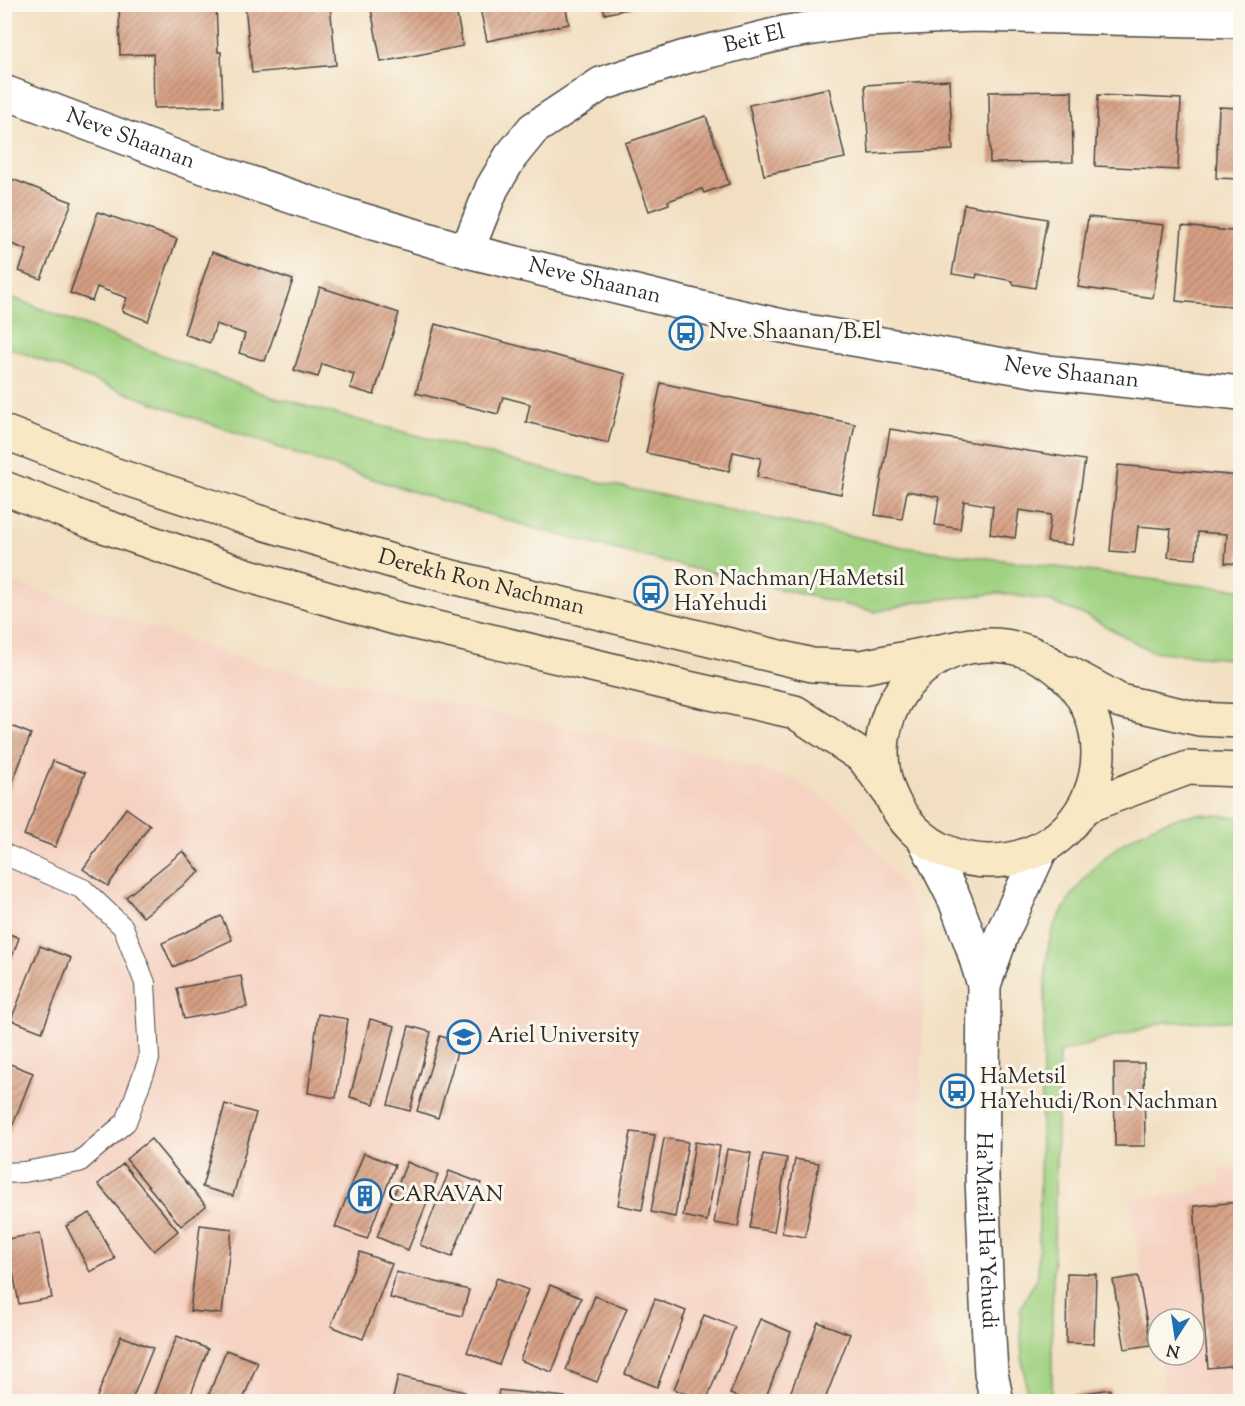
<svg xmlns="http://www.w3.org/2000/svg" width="1245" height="1406" font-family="'Sorts Mill Goudy',serif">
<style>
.built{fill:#f5d2c2;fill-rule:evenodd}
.grass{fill:#9fd181;stroke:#657e56;stroke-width:1.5}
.building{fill:url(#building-hatch)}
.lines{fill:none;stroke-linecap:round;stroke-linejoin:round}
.service-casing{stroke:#494642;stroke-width:22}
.minor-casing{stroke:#494642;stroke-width:36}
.secondary-casing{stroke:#494642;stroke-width:36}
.service{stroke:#fff;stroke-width:20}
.minor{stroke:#fff;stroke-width:33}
.secondary{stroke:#f8e8c3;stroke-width:33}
.labels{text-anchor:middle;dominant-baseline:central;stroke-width:6;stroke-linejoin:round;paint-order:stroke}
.street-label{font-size:22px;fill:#2b2b2b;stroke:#fbf7ec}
.poi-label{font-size:22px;fill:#2b2b2b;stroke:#fbf7ec;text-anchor:start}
</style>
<defs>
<pattern id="building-hatch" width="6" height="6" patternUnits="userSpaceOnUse" patternTransform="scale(1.5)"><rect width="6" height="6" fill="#d69f83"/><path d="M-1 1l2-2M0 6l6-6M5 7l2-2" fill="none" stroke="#ae826b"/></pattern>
</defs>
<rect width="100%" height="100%" fill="#fbf7ec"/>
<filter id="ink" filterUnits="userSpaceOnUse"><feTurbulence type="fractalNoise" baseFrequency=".0167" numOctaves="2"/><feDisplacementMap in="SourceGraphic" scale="12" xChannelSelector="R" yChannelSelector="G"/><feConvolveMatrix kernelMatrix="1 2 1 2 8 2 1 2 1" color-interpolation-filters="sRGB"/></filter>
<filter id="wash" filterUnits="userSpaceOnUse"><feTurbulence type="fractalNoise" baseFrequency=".008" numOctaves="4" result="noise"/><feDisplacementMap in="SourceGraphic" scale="24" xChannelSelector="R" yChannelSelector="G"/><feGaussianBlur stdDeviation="1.35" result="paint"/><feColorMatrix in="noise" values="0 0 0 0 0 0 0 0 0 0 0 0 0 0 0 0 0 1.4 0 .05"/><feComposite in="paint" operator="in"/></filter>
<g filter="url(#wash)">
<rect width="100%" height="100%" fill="#f2dfc1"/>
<g class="built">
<polygon points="5,579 267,666 706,755 788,777 848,815 898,879 917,914 924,944 919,1222 926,1299 952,1401 5,1402"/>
<path d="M1240 1168V1401H1169L1147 1309 1130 1198 1203 1191 1202 1186 1221 1185 1218 1169ZM1158 1319H1194V1355H1158Z"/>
</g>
<g class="grass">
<path d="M5 295 272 397 563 474 903 547 1194 585 1240 589V660L1151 651 1089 617 1048 601 1000 593 917 602 876 612C770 586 664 563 560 535 371 483 186 418 5 346Z"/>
<path d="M1199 814 1240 817V1021L1166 1022 1059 1053 1052 1319V1401H1028L1022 1356 1020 1309 1038 1275C1040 1191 1041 1108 1044 1024 1046 995 1043 956 1053 929 1056 921 1061 913 1066 905 1095 856 1142 821 1199 814Z"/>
</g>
<g id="blocks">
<g class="building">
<polygon points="119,4 216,4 218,52 221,52 223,106 154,108 153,54 120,55"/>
<polygon points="370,4 455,4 463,46 381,62"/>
<polygon points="479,4 565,4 569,24 487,41"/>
<polygon points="602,4 631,4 632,8 605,14"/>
<polygon points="245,5 330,5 336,65 252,73"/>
<polygon points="949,80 953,150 869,154 865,85"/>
<polygon points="829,88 845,158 764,175 749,105"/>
<polygon points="1072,91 1073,162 990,163 989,92"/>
<polygon points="1098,95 1181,99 1178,170 1095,166"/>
<polygon points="1219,107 1240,108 1240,179 1216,178"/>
<polygon points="706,116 729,184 704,193 702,189 668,201 669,204 649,211 625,143"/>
<polygon points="4,176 72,202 41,279 19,271 27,250 4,241"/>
<polygon points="964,204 1047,219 1035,288 1013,284 1013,281 977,274 976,278 952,274"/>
<polygon points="98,212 177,239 148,321 122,311 127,298 97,287 92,301 70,293"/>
<polygon points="1088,217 1164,225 1153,298 1078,287"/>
<polygon points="1182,226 1240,232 1240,307 1176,301"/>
<polygon points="212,252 293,280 265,361 239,353 245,334 216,324 210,343 184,334"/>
<polygon points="320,287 399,313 374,395 350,388 354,374 322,364 318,377 294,370"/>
<polygon points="435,324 626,374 608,443 526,422 530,404 503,397 498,414 416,393"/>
<polygon points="661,383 855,424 841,494 757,477 761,458 733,452 729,471 646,453"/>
<polygon points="890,429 1085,460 1072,545 1047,542 1051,515 1019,510 1015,538 990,534 993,506 964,501 960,529 935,525 939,497 907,491 902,519 875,515"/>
<polygon points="1118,465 1240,476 1240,564 1225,563 1227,534 1198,532 1196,559 1168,557 1171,529 1138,526 1135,553 1110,551"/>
<polygon points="4,723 31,734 5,802 4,802"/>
<polygon points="53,761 85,773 55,847 24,835"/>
<polygon points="126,808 150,825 108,886 83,869"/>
<polygon points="183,851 200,872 143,917 126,897"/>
<polygon points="221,916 232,940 173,967 162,943"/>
<polygon points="5,932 19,938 5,976"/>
<polygon points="40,946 71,958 42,1032 11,1020"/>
<polygon points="241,976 247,1007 184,1019 177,988"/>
<polygon points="318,1014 348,1019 336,1098 308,1093"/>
<polygon points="370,1019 395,1026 374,1104 350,1097"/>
<polygon points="409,1026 431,1032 410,1111 388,1105"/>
<polygon points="440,1036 460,1042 438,1118 417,1111"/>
<polygon points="5,1062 33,1073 5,1145"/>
<polygon points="1114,1063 1144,1063 1145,1146 1115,1146"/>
<polygon points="225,1104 256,1113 233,1196 202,1187"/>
<polygon points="631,1132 655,1135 642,1210 618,1205"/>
<polygon points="664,1138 688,1142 675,1217 651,1212"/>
<polygon points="151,1139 206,1206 181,1226 126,1159"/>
<polygon points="695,1142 720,1146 707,1221 683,1216"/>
<polygon points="727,1149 751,1153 738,1227 714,1223"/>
<polygon points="364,1153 395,1165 367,1239 335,1227"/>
<polygon points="763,1154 787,1158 774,1232 750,1228"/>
<polygon points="795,1159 819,1163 805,1237 782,1233"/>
<polygon points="407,1162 438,1175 408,1250 377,1237"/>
<polygon points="123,1164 178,1231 154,1251 98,1184"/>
<polygon points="449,1171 481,1183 452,1257 420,1245"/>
<polygon points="1239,1202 1240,1365 1208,1368 1194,1206"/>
<polygon points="90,1213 115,1259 90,1272 66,1226"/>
<polygon points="200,1225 232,1229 222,1314 190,1311"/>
<polygon points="40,1233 52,1298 19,1304 7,1239"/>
<polygon points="360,1252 392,1264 363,1339 331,1326"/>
<polygon points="396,1272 469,1290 462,1316 390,1298"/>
<polygon points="1067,1273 1096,1274 1094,1344 1066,1343"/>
<polygon points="1138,1276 1151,1345 1125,1349 1113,1280"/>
<polygon points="497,1278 528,1290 499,1365 467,1352"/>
<polygon points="550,1285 581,1298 552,1372 520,1360"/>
<polygon points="595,1296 627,1308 597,1382 566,1370"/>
<polygon points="655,1299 686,1311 657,1387 625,1374"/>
<polygon points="704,1315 735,1327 706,1402 674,1389"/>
<polygon points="760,1319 791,1332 764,1402 750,1402 730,1394"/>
<polygon points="818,1322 850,1334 824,1402 802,1402 789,1396"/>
<polygon points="121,1336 153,1348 131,1402 95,1402"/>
<polygon points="177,1336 208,1349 188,1402 151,1402"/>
<polygon points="226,1350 258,1362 242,1402 206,1402"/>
<polygon points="398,1376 465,1392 462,1402 392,1402"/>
<polygon points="1110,1389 1112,1402 1066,1402 1065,1396"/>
<polygon points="499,1390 565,1397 565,1402 497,1402"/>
</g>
</g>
</g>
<g filter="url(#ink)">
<use href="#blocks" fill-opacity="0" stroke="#494642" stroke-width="1.5"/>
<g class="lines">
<g class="service-casing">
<polyline id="service" points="4,854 83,889 123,927 145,983 149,1059 126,1122 79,1162 24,1172 4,1173"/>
</g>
<g class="minor-casing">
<g id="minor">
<path id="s1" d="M4 92 192 163 343 214 467 251 706 309 801 330 1038 371 1240 393"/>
<path id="s2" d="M467 251 492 188 511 156 533 129 601 84 685 57 787 32 867 20 974 15 1240 21"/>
<path id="s3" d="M924 839 955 900 972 946 984 985 982 1177 987 1302 991 1373 997 1402"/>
<polyline points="984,985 1002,934 1041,849"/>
</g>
</g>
<g class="secondary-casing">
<g id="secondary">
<path id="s4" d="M4 432 113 474 256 521 412 567 812 665 862 667 971 645"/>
<polyline points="4,488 95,523 246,575 395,618 675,685 795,712 863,757 888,791"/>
<circle cx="990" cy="753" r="108"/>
<polyline points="1069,673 1120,701 1199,719 1240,721"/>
<polyline points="1084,807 1188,768 1240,770"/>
</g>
</g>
<use href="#service" class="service"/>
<use href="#minor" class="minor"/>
<use href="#secondary" class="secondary"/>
</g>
</g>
<defs>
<g id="bus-ring" transform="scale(1.725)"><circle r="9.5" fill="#fbf7ec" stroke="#1f6fb2" stroke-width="1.5"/><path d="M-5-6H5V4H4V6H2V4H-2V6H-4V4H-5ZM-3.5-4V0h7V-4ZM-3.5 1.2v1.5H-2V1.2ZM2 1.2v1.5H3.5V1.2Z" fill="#1f6fb2"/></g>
<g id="university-ring" transform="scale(1.725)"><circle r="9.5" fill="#fbf7ec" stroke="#1f6fb2" stroke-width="1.5"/><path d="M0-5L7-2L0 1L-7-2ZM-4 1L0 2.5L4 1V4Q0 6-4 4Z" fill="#1f6fb2"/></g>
<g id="building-ring" transform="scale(1.725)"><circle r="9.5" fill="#fbf7ec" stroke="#1f6fb2" stroke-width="1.5"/><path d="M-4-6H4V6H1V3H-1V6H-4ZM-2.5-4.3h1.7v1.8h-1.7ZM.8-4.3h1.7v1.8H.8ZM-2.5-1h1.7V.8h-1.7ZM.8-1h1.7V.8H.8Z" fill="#1f6fb2"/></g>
</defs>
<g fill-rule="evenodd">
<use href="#bus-ring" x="686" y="333"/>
<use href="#bus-ring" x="651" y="593"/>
<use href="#university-ring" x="464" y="1037"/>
<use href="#bus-ring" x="957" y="1091"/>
<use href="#building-ring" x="365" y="1196"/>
</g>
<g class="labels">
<g class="street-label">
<text stroke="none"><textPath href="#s2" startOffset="381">Beit El</textPath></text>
<text stroke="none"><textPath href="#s1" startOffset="135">Neve Shaanan</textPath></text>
<text stroke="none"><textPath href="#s1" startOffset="621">Neve Shaanan</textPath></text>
<text stroke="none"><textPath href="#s1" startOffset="1107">Neve Shaanan</textPath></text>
<text stroke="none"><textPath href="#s4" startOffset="501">Derekh Ron Nachman</textPath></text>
<text stroke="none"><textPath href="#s3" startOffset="404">Ha'Matzil Ha'Yehudi</textPath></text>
</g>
<g class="poi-label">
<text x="709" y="333">Nve Shaanan/B.El</text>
<text x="674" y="580">Ron Nachman/HaMetsil<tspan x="674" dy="25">HaYehudi</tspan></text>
<text x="487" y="1037">Ariel University</text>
<text x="980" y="1078">HaMetsil<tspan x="980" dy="25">HaYehudi/Ron Nachman</tspan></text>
<text x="388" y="1196">CARAVAN</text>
</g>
</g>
<rect width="1245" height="1406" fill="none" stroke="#fbf7ec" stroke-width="24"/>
<g transform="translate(1176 1337) rotate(192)"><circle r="28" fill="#fbf7ec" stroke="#a8a59f" stroke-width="1.5"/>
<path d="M0-4.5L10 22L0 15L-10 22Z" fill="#1f6fb2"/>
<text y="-9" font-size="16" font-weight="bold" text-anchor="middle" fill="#2b2b2b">N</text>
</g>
</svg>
